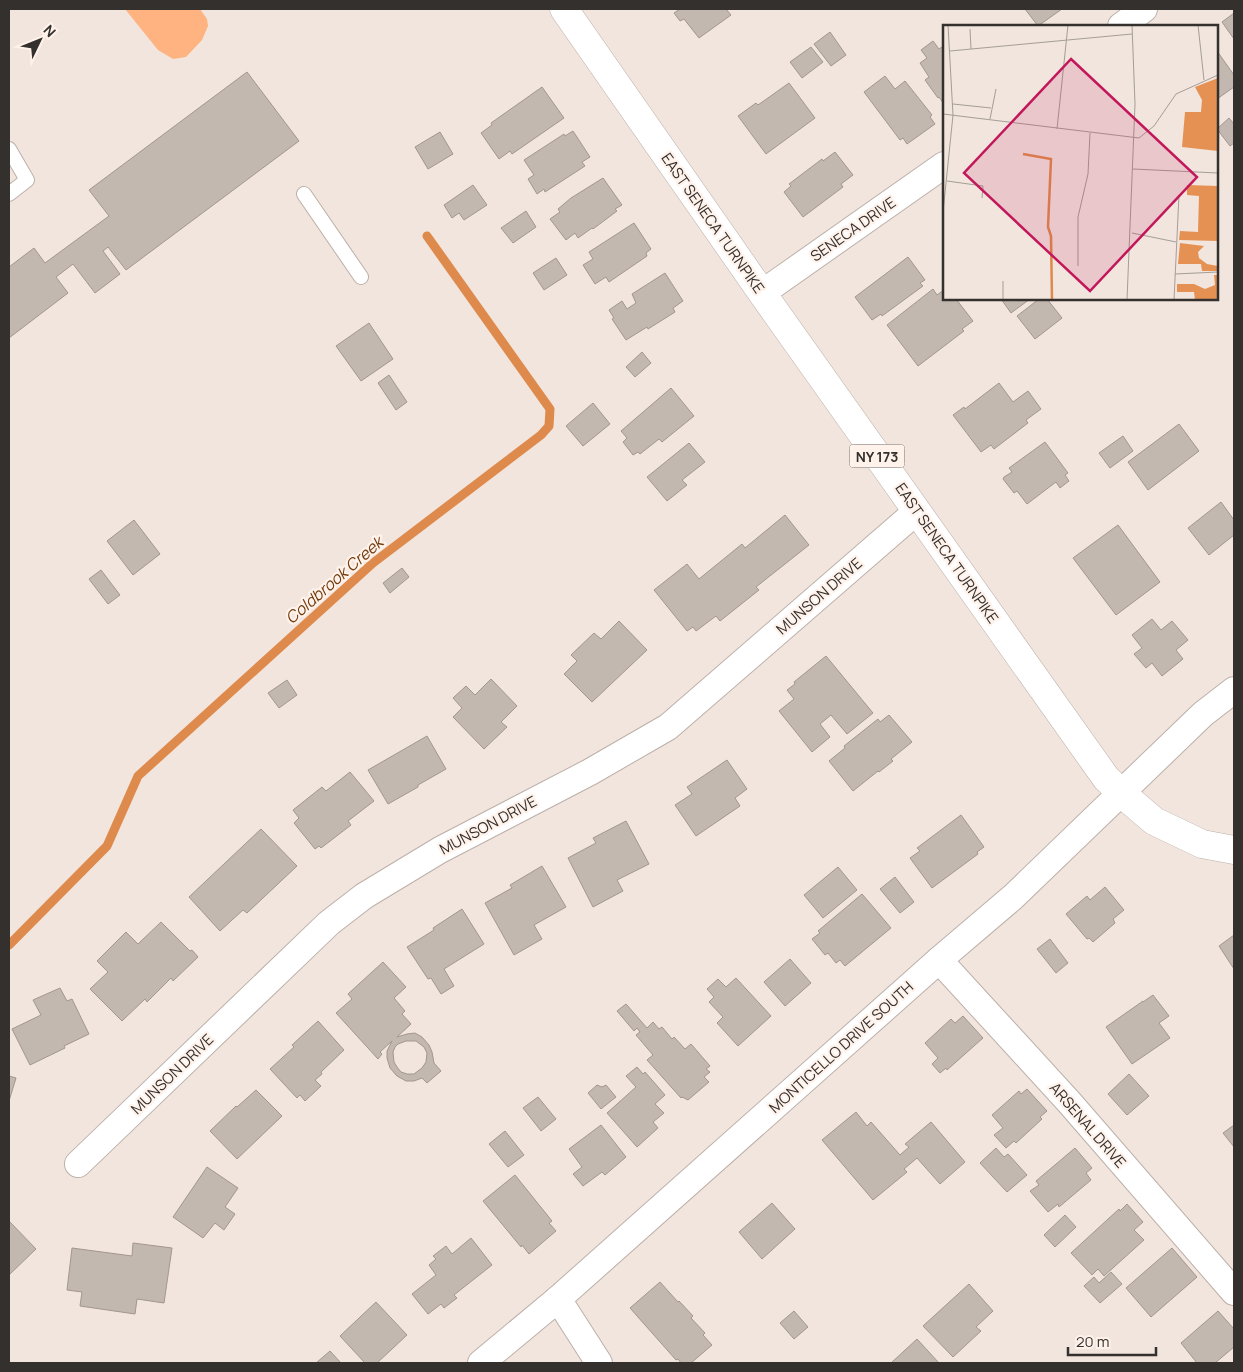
<svg xmlns="http://www.w3.org/2000/svg" width="1243" height="1372" font-family="Manrope,sans-serif">
<style>
.green{fill:#feb380}
.lines{fill:none;stroke-linecap:round;stroke-linejoin:round}
.stream{stroke:#de8a4c;stroke-width:9}
.building{fill:#c3b8b0;stroke:#a2968f;fill-rule:evenodd}
.service-casing{stroke:#bcb0a9;stroke-width:16}
.minor-casing{stroke:#bcb0a9;stroke-width:28}
.primary-casing{stroke:#bcb0a9;stroke-width:29}
.service{stroke:#fff;stroke-width:14}
.minor{stroke:#fff;stroke-width:26}
.primary{stroke:#fff;stroke-width:28}
.labels{text-anchor:middle;dominant-baseline:central;stroke-width:4.5;stroke-linejoin:round;paint-order:stroke}
.shield{fill:#fff2eb;stroke:#716a66;stroke-width:1}
.shield-label{font-size:14px;font-weight:bold;fill:#34302d}
.street-label{font-size:15px;fill:#34302d;stroke:#fff2eb}
.water-label{font-size:16px;font-style:italic;fill:#713a0a;stroke:#fff2eb}
.inset-river{fill:none;stroke:#de8a4c;stroke-width:2.5}
.inset-road{fill:none;stroke:#a59d97;stroke-width:1}
.view{fill:#c2185b;fill-opacity:0.15;stroke:#c2185b;stroke-width:2.5}
.inset-edge{fill:none;stroke:#34302d;stroke-width:2.5}
</style>
<rect width="100%" height="100%" fill="#f1e5dd"/>
<polygon class="green" points="125,9 200,9 207,19 208,26 202,40 186,57 173,59 158,50"/>
<g class="lines">
<polyline class="stream" points="9,945 107,846 138,776 373,563 541,435 549,426 550,409 427,236"/>
</g>
<g class="building">
<polygon points="680,9 726,9 731,15 699,38 684,19 680,21 674,13"/>
<polygon points="1025,9 1062,9 1038,26"/>
<polygon points="1234,13 1234,39 1222,22"/>
<polygon points="830,32 846,55 831,66 814,44"/>
<polygon points="933,41 939,49 942,47 944,50 944,104 939,97 938,98 925,80 929,77 920,63 927,58 921,50"/>
<polygon points="811,47 823,62 802,78 790,62"/>
<polygon points="1217,51 1234,75 1234,87 1217,99"/>
<polygon points="247,72 299,141 126,270 108,247 103,251 120,274 95,293 73,264 56,277 68,293 9,338 9,267 34,248 45,263 109,216 89,190"/>
<polygon points="885,76 895,89 905,81 932,115 930,117 935,124 907,144 903,138 900,140 864,92"/>
<polygon points="789,83 815,118 766,154 738,116 756,103 758,105"/>
<polygon points="542,87 564,118 512,154 510,151 499,159 481,133 492,125 491,123"/>
<polygon points="1229,118 1234,124 1234,143 1230,146 1217,129"/>
<polygon points="573,131 590,157 582,162 585,166 545,192 544,189 537,194 528,179 534,175 524,160 564,134 565,136"/>
<polygon points="440,132 453,154 428,169 415,147"/>
<polygon points="835,152 853,175 841,184 843,187 803,217 784,192 791,186 789,184 822,159 823,161"/>
<polygon points="603,178 622,205 615,209 617,211 593,229 592,228 578,238 575,233 566,240 550,219 560,212 558,209 571,198"/>
<polygon points="473,185 487,205 464,220 459,213 452,218 444,205"/>
<polygon points="526,211 536,227 513,243 501,228"/>
<polygon points="634,223 651,249 646,253 647,256 609,282 606,277 595,284 583,265 593,259 589,252"/>
<polygon points="908,257 925,280 920,283 923,286 882,316 881,314 872,320 855,297"/>
<polygon points="556,258 567,275 544,290 533,273"/>
<polygon points="665,273 683,301 673,308 675,312 648,329 647,327 626,340 612,319 614,318 609,310 622,301 627,309 636,303 632,294"/>
<polygon points="933,289 937,295 944,290 944,299 956,299 973,321 962,329 964,331 918,366 887,325"/>
<polygon points="1001,299 1030,299 1011,313"/>
<polygon points="1039,299 1047,299 1062,318 1035,339 1017,316"/>
<polygon points="369,323 393,359 361,381 336,346"/>
<polygon points="642,352 651,363 635,377 626,367"/>
<polygon points="389,375 407,402 396,410 378,383"/>
<polygon points="999,383 1013,402 1028,391 1041,409 1026,420 1028,423 994,449 991,445 981,452 953,415 964,407 965,409"/>
<polygon points="671,388 694,416 662,442 659,439 640,454 638,452 633,455 623,442 627,438 621,431"/>
<polygon points="593,403 610,424 583,446 566,426"/>
<polygon points="1179,424 1199,451 1148,490 1128,462"/>
<polygon points="1123,436 1133,451 1110,468 1099,453"/>
<polygon points="1045,442 1068,473 1065,475 1069,481 1060,488 1056,482 1027,504 1017,491 1014,493 1003,479 1004,477 1012,472 1009,468"/>
<polygon points="689,443 705,462 682,480 687,485 667,501 647,477"/>
<polygon points="1221,502 1234,520 1234,535 1209,555 1188,528"/>
<polygon points="785,515 809,545 756,587 759,590 720,621 716,616 696,631 693,627 687,631 654,590 687,564 699,579 742,544 745,548"/>
<polygon points="134,520 160,554 133,575 107,541"/>
<polygon points="1118,525 1160,582 1116,615 1073,558"/>
<polygon points="402,568 409,577 390,593 383,583"/>
<polygon points="101,570 120,595 108,604 89,579"/>
<polygon points="1152,619 1161,630 1172,621 1188,640 1176,650 1183,659 1162,676 1152,663 1146,668 1134,654 1142,648 1132,635"/>
<polygon points="619,621 647,650 592,702 564,674 577,661 571,655 594,633 601,639"/>
<polygon points="826,656 873,713 847,734 831,715 820,724 830,737 812,752 779,711 794,699 787,690 795,684 794,682"/>
<polygon points="491,679 517,706 501,722 507,727 484,749 453,717 462,708 453,698 466,686 475,695"/>
<polygon points="287,680 297,695 279,708 268,693"/>
<polygon points="889,715 912,742 891,759 893,761 879,772 878,771 853,791 829,761 845,748 844,746 878,719 880,722"/>
<polygon points="427,736 446,769 418,785 418,787 388,804 368,770"/>
<polygon points="727,760 747,789 735,798 740,806 696,836 675,805 692,794 687,787"/>
<polygon points="350,772 374,801 348,821 351,825 321,848 319,846 315,849 294,823 299,818 293,810 322,787 326,791"/>
<polygon points="961,815 984,847 977,852 978,854 932,888 910,858 920,851 917,848"/>
<polygon points="626,821 649,864 617,880 623,891 593,907 568,858 596,843 593,838"/>
<polygon points="261,829 297,866 247,913 243,910 220,931 189,897"/>
<polygon points="542,866 566,907 534,925 542,939 514,955 485,903 512,888 510,885"/>
<polygon points="838,867 857,890 823,918 804,895"/>
<polygon points="895,877 914,902 900,913 880,889"/>
<polygon points="1105,887 1124,910 1113,919 1115,923 1093,942 1089,938 1087,939 1066,914 1087,896 1090,900"/>
<polygon points="862,894 891,928 845,966 840,960 836,963 828,953 825,955 812,939 820,933 818,931"/>
<polygon points="462,909 484,944 444,969 454,986 441,994 431,978 428,979 407,947 434,930 433,928"/>
<polygon points="161,922 190,951 192,950 198,957 173,981 171,978 147,1002 145,999 122,1021 90,989 108,972 97,961 126,932 138,944"/>
<polygon points="1234,935 1234,969 1219,946"/>
<polygon points="1050,939 1068,963 1056,973 1037,949"/>
<polygon points="790,959 811,983 785,1006 764,982"/>
<path d="M383 962 406 987 394 998 405 1011 402 1014 411 1024 397 1037 407 1034 415 1033 422 1037 429 1045 432 1052 434 1063 441 1071 427 1083 422 1078 414 1081H406L397 1076 390 1068 387 1058V1051L392 1041 380 1052 382 1054 378 1059 336 1013 352 999 348 994ZM406 1041H416L424 1047 427 1053 426 1062 422 1068 414 1074H407L401 1072 397 1067 394 1062 393 1052 395 1047 398 1044Z"/>
<polygon points="736,978 771,1016 738,1046 717,1023 723,1017 709,1002 714,997 707,989 718,979 726,987"/>
<polygon points="60,988 67,1001 72,999 89,1034 64,1046 65,1048 30,1065 12,1029 41,1015 33,1000"/>
<polygon points="1153,995 1169,1016 1159,1023 1170,1038 1132,1064 1106,1027 1143,1001 1143,1002"/>
<polygon points="626,1004 647,1028 653,1022 659,1029 662,1027 672,1039 674,1037 685,1049 691,1044 710,1066 706,1069 710,1072 704,1077 709,1082 688,1100 682,1097 681,1098 647,1060 653,1055 636,1035 640,1032 637,1028 634,1031 617,1011"/>
<polygon points="963,1016 983,1038 947,1070 946,1068 940,1073 932,1064 938,1058 925,1043 951,1019 955,1023"/>
<polygon points="318,1021 344,1050 321,1072 322,1074 315,1080 321,1086 305,1101 300,1095 297,1098 270,1069 294,1047 292,1045"/>
<polygon points="637,1067 643,1074 645,1072 665,1095 655,1104 664,1113 653,1122 658,1128 637,1147 607,1113 636,1087 626,1076"/>
<polygon points="1129,1074 1149,1096 1127,1115 1108,1094"/>
<polygon points="9,1076 16,1078 9,1101"/>
<polygon points="597,1085 602,1087 606,1085 616,1097 601,1109 588,1093"/>
<polygon points="1027,1089 1047,1111 1040,1117 1042,1119 1016,1143 1014,1141 1006,1148 994,1135 1003,1128 992,1115 1019,1091 1021,1094"/>
<polygon points="256,1090 282,1116 237,1159 210,1131 236,1106 237,1107"/>
<polygon points="538,1097 556,1119 541,1131 523,1108"/>
<polygon points="856,1112 867,1126 871,1122 900,1155 909,1147 905,1144 931,1122 965,1162 940,1184 917,1158 904,1169 907,1172 873,1200 822,1140"/>
<polygon points="601,1125 626,1157 605,1175 602,1172 583,1186 573,1174 582,1167 569,1149"/>
<polygon points="1234,1125 1234,1147 1223,1133"/>
<polygon points="505,1131 524,1155 508,1167 489,1144"/>
<polygon points="996,1148 1004,1157 1008,1154 1027,1175 1007,1192 980,1163"/>
<polygon points="1075,1148 1092,1168 1086,1173 1091,1180 1059,1207 1058,1204 1048,1212 1030,1191 1039,1185 1036,1181"/>
<polygon points="207,1167 238,1188 225,1207 235,1214 224,1230 215,1223 203,1238 173,1217"/>
<polygon points="515,1175 552,1221 549,1223 556,1231 529,1254 522,1245 521,1247 483,1201"/>
<polygon points="772,1203 795,1229 762,1259 739,1232"/>
<polygon points="1127,1204 1143,1222 1134,1230 1144,1240 1104,1276 1098,1269 1092,1275 1071,1253 1119,1209 1120,1211"/>
<polygon points="1065,1215 1076,1227 1055,1247 1044,1235"/>
<polygon points="9,1221 36,1249 9,1275"/>
<polygon points="471,1238 492,1265 454,1295 457,1298 444,1308 441,1304 428,1314 412,1294 436,1275 429,1265 436,1259 433,1256 446,1246 452,1254"/>
<polygon points="133,1243 172,1248 164,1303 137,1299 135,1314 80,1306 82,1292 67,1290 72,1248 132,1256"/>
<polygon points="1172,1248 1197,1277 1151,1317 1126,1288"/>
<polygon points="1111,1272 1122,1284 1100,1303 1084,1286 1094,1277 1099,1283"/>
<polygon points="660,1282 678,1302 679,1301 693,1316 691,1318 705,1333 703,1335 712,1345 691,1363 681,1363 678,1359 676,1360 630,1308"/>
<polygon points="969,1284 993,1311 976,1327 981,1331 953,1357 923,1326"/>
<polygon points="376,1302 407,1335 377,1363 365,1363 340,1336"/>
<polygon points="794,1311 808,1327 794,1339 780,1323"/>
<polygon points="1218,1311 1234,1329 1234,1347 1215,1363 1197,1363 1181,1343"/>
<polygon points="917,1339 939,1363 891,1363"/>
<polygon points="330,1351 341,1363 316,1363"/>
</g>
<g class="lines">
<g class="service-casing">
<g id="service">
<polyline points="9,149 27,180 9,194"/>
<polyline points="304,194 361,277"/>
</g>
</g>
<g class="minor-casing">
<g id="minor">
<polyline points="1121,26 1144,9"/>
<polyline points="762,293 944,165"/>
<polyline points="939,960 1069,1102 1234,1292"/>
<polyline points="78,1164 329,923 364,896 440,850 590,772 668,727 917,511"/>
<polyline points="558,1299 599,1363"/>
<polyline points="481,1363 558,1299 939,960 1013,897 1203,714 1234,690"/>
</g>
</g>
<g class="primary-casing">
<polyline id="primary" points="564,9 762,293 1106,778 1120,792 1154,821 1202,844 1234,850"/>
</g>
<use href="#service" class="service"/>
<use href="#minor" class="minor"/>
<use href="#primary" class="primary"/>
</g>
<g class="labels">
<rect class="shield" x="849.5" y="444.5" width="55" height="23" rx="4"/>
<g class="shield-label">
<text x="877" y="456">NY 173</text>
</g>
<g class="street-label">
<text transform="translate(713 223) rotate(55)">EAST SENECA TURNPIKE</text>
<text transform="translate(853 229) rotate(-35)">SENECA DRIVE</text>
<text transform="translate(947 553) rotate(55)">EAST SENECA TURNPIKE</text>
<text transform="translate(819 596) rotate(-41)">MUNSON DRIVE</text>
<text transform="translate(488 825) rotate(-28)">MUNSON DRIVE</text>
<text transform="translate(841 1047) rotate(-42)">MONTICELLO DRIVE SOUTH</text>
<text transform="translate(172 1074) rotate(-44)">MUNSON DRIVE</text>
<text transform="translate(1088 1125) rotate(49)">ARSENAL DRIVE</text>
</g>
<g class="water-label">
<text transform="translate(334 580) rotate(-41)">Coldbrook Creek</text>
</g>
</g>
<g transform="translate(943 25)">
<rect width="275" height="275" fill="#f1e5dd"/>
<path d="M275 53V126L239 122 242 87H258L259 75 252 62ZM244 160 275 161V216L236 215 237 206 255 207 256 171 244 170ZM237 218 261 221 255 227 256 233 264 239 275 241V246H259L258 239H235ZM271 250H275V275H252L251 267H234V259H251L262 264 272 260Z" fill="#e69154"/>
<path class="inset-river" d="M80 129 108 134 105 202 108 211 109 275"/>
<path class="inset-road" d="M255 0 261 55M27 4 28 24M7 26 189 9M10 79 48 83M0 89 196 113 211 101 233 69 275 50M47 94 53 64M114 104 125 0M190 144 275 148M4 156 40 161 39 173M0 187 10 90 5 0M189 208 233 217M135 241V192L145 149 147 108M232 249 275 247M60 275V256M184 275 192 79 189 0M231 275 236 170"/>
<path class="view" d="M128 34 254 152 147 266 21 148Z"/>
<rect width="275" height="275" class="inset-edge"/>
</g>
<rect width="1243" height="1372" fill="none" stroke="#34302d" stroke-width="20"/>
<g transform="translate(40 40) rotate(47)" stroke="#fff2eb" stroke-width="4" paint-order="stroke">
<path d="M0-4L9 19L0 12L-9 19Z" fill="#34302d"/>
<text y="-8" font-size="14" font-weight="bold" text-anchor="middle" fill="#34302d">N</text>
</g>
<path d="M1068 1347v8h88v-8" fill="none" stroke="#34302d" stroke-width="2.5"/>
<text x="1076" y="1347" font-size="15" fill="#34302d" stroke="#fff2eb" stroke-width="4" paint-order="stroke">20 m</text>
</svg>
